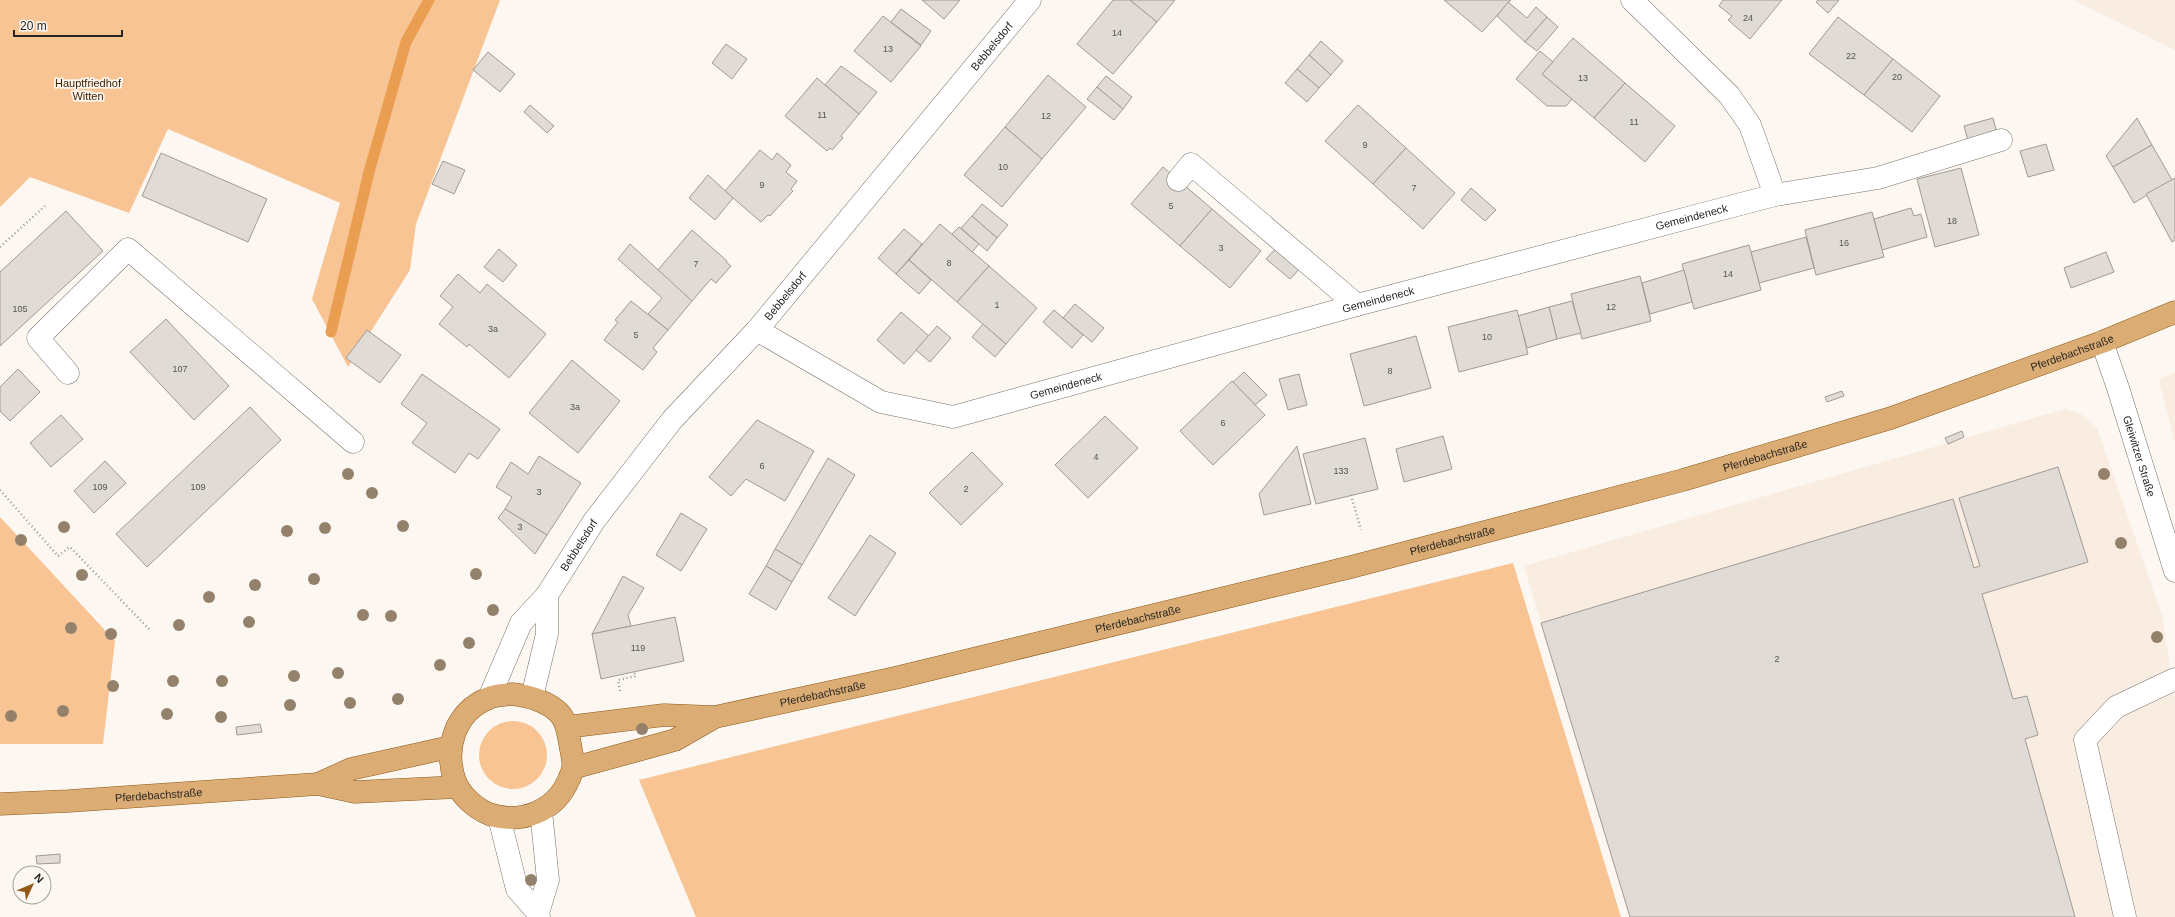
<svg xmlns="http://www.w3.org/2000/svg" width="2175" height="917" font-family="Arial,sans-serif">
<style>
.built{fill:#f9ece1}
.green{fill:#f8c494}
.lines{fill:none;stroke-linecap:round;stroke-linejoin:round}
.stream{stroke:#ea9e52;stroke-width:11}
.building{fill:#e1dbd5;stroke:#a09a95}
.minor-casing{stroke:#78726d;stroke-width:23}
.major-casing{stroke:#8c591a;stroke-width:23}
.path{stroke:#9d9994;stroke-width:2.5;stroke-dasharray:1 3;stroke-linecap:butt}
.minor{stroke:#fff;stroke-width:22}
.major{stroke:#dbac73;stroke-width:22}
.tree{fill:#94816c}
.labels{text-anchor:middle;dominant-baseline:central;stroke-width:3.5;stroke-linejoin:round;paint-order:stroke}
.number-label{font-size:9px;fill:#565250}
.street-label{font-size:11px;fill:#272523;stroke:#fdf7f1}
.park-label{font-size:11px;fill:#3f2100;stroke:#fdf7f1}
</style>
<rect width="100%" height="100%" fill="#fdf7f1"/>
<g class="built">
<polygon points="2073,0 2175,0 2175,50"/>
<polygon points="2175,372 2175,443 2159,380"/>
<polygon points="2065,409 2081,414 2097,428 2162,615 2175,701 2175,917 1630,917 1524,566"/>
</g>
<g class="green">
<polygon points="0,0 500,0 416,224 410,270 348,367 312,299 340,203 168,129 129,213 30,177 0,207"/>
<polygon points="0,517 115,641 103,744 0,744"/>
<polygon points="1513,563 1621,917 696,917 639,780"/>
<circle cx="513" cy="755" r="34"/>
</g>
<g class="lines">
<polyline class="stream" points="331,332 369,172 406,42 429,0"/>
</g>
<g class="building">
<polygon points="922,0 960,0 944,19"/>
<polygon points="1113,0 1130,0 1157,22 1113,74 1077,44"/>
<polygon points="1130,0 1175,0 1157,22"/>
<polygon points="1444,0 1511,0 1482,32"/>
<polygon points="1723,0 1782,0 1750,39 1728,20 1732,16 1719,6"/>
<polygon points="1818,0 1839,0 1828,13 1816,2"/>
<polygon points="1508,2 1527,18 1536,7 1547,17 1525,42 1497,16"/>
<polygon points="901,9 931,31 921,45 891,22"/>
<polygon points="883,16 921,46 891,82 854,51"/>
<polygon points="1547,17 1558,27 1537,51 1525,42"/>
<polygon points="1838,17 1893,59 1864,95 1809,54"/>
<polygon points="1573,38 1625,83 1594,118 1542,74"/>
<polygon points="1321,41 1343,61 1331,75 1309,55"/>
<polygon points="726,44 747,59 732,79 712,63"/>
<polygon points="1540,51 1553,62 1542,74 1572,99 1566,106 1547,106 1516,79"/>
<polygon points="488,52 515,74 500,92 473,70"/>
<polygon points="1309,55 1331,75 1319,88 1297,69"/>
<polygon points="1893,59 1940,96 1912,132 1864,95"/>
<polygon points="841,66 877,92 859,114 825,85"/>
<polygon points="1297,69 1319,88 1307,102 1285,83"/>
<polygon points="1048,75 1086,107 1042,159 1005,127"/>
<polygon points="1106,76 1132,97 1123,109 1097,87"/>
<polygon points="817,78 859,114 841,136 843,138 832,150 830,148 827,151 785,116"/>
<polygon points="1625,83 1675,126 1645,162 1594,118"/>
<polygon points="1097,87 1123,109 1114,120 1087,99"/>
<polygon points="530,105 554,126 547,133 524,112"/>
<polygon points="1358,105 1406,148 1373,184 1325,141"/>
<polygon points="1993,118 1997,134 1968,141 1964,126"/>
<polygon points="2137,118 2152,145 2113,167 2106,156"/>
<polygon points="1005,127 1042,159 1002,207 964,175"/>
<polygon points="2046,144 2054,170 2028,177 2020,151"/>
<polygon points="2152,145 2172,180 2134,203 2113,167"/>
<polygon points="1406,148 1455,193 1423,229 1373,184"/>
<polygon points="760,150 772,160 777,153 791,165 786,172 797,181 791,189 793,191 770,216 768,215 761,222 725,191"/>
<polygon points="161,153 267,199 248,242 142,196"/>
<polygon points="443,161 465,170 454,194 432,184"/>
<polygon points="1163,167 1212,209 1180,246 1131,204"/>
<polygon points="1961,168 1979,235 1935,247 1917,179"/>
<polygon points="708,175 733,198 715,220 689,198"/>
<polygon points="2175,178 2175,240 2172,242 2146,194"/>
<polygon points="1471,188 1496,210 1485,221 1461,200"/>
<polygon points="982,204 1008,225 997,238 972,216"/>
<polygon points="1911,208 1914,216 1921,214 1927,237 1882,250 1874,219"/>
<polygon points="1212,209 1261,251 1230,288 1180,246"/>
<polygon points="66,211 103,251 0,346 0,272"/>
<polygon points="1872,212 1884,257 1816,275 1805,230"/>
<polygon points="972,216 997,238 987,251 961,228"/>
<polygon points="940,224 989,266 957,302 909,260"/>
<polygon points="959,227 979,244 972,252 952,234"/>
<polygon points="904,229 922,244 896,274 878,258"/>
<polygon points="692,230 727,261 726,262 731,266 716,283 711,279 692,301 657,271"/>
<polygon points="1806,237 1814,268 1759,283 1751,252"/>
<polygon points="630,244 692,301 668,330 648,314 662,298 618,259"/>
<polygon points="1749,245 1761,290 1694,309 1682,264"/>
<polygon points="1277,247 1301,267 1290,279 1266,259"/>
<polygon points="499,249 517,265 503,282 484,267"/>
<polygon points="2106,252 2114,272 2071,288 2064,268"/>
<polygon points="909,260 931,280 919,294 896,274"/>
<polygon points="989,266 1037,308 1006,344 957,302"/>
<polygon points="1684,270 1692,302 1650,314 1642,283"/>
<polygon points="458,274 480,293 487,284 546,334 509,378 469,344 467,347 439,324 453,307 440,296"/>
<polygon points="1640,276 1651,321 1582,339 1571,294"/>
<polygon points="631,301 668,330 653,348 657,352 643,370 604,340 618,322 615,320"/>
<polygon points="1572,301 1581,333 1557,339 1549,307"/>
<polygon points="1075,304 1104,328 1092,342 1063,318"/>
<polygon points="1549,307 1557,339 1527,348 1518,316"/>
<polygon points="1054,310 1083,335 1072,348 1043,322"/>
<polygon points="1517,310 1528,354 1459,372 1448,327"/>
<polygon points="901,312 929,336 904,364 877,340"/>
<polygon points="166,319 229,386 194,420 130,352"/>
<polygon points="983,324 1006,344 995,357 972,337"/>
<polygon points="937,326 951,338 930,362 916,350"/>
<polygon points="367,330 401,355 380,383 346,358"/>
<polygon points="1416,336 1431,388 1364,406 1350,354"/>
<polygon points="572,360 620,401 578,453 529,413"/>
<polygon points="18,369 40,392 10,421 0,411 0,387"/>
<polygon points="1244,372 1267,395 1255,405 1233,382"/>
<polygon points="422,374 500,429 478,459 469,453 455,473 412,443 427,423 401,404"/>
<polygon points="1299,374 1307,405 1288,410 1279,379"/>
<polygon points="1232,381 1265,415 1213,465 1180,431"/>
<polygon points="1842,391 1844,396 1827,402 1825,397"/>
<polygon points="250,407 281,440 147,567 116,534"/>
<polygon points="61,415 83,439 51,467 30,443"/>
<polygon points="1105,416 1138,448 1088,498 1055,465"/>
<polygon points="757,420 814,451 785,501 746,479 731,496 709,477"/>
<polygon points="1962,431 1964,437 1948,444 1945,438"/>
<polygon points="1443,436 1452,469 1404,482 1396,449"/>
<polygon points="1365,438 1378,489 1316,504 1303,454"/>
<polygon points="1297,446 1311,504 1264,515 1259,494"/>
<polygon points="972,452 1003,484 961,525 929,493"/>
<polygon points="539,456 581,483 547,535 505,509 512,497 496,487 511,462 528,474"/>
<polygon points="828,458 855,475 802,565 775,549"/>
<polygon points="105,461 126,483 94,513 74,491"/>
<polygon points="2058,467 2088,562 1982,594 2013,699 2027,696 2038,735 2025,739 2075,917 1630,917 1541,623 1953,499 1974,568 1980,566 1959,498"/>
<polygon points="505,509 547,535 535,554 498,518"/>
<polygon points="681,513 707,529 681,571 656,555"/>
<polygon points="870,535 896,553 855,616 828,598"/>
<polygon points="775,549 802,565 792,582 766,566"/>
<polygon points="766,566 792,582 776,610 749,594"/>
<polygon points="623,576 644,588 628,615 631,626 592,634"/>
<polygon points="675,617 684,661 601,679 592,634"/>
<polygon points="260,724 262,732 237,735 236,727"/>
<polygon points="60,854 60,863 37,864 36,856"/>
</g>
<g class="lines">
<g class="minor-casing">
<g id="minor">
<polyline points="1178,180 1191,164 1357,305"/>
<polyline points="1775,195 1878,178 2001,140"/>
<path id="s1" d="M757 330 881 402 953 417 1357 305 1775 195 1750 125 1729 95 1632 0"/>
<path id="s2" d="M2102 342 2118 388 2175 571"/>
<polyline points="68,373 38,338 128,249 353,442"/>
<polyline points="532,697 547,634 547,595"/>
<path id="s3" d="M489 698 521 623 547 595 594 521 672 420 757 330 1030 0"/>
<polyline points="499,817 517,889 538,913"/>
<polyline points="539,917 538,913 548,880 541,811"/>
<polyline points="2125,917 2085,740 2116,707 2175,679"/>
</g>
</g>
<g class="major-casing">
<g id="major">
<path d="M512 694C528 696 547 701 559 713 567 721 568 733 570 744 571 751 574 761 573 768 573 771 570 776 569 779 556 811 521 825 489 814 475 808 461 796 455 781 444 749 454 712 489 698 495 695 505 695 512 694Z"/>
<path id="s4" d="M567 727 664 715 715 717 895 678 1351 567 1683 480 1891 418 2102 342 2175 312"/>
<polyline points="573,768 675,740 715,717"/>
<polyline points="318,784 351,769 450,747"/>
<path id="s5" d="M0 804 69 801 318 784 355 792 457 787"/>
</g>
</g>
<g class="path">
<polyline points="0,247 45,206"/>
<polyline points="0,490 58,556 70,547 150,630"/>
<polyline points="1351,495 1361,530"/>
<polyline points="620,691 618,680 636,676 634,672"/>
</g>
<use href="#minor" class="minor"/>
<use href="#major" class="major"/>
</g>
<g class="tree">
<circle cx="348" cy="474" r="6"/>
<circle cx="2104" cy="474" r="6"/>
<circle cx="372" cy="493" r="6"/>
<circle cx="403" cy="526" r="6"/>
<circle cx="64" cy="527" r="6"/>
<circle cx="325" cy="528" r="6"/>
<circle cx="287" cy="531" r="6"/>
<circle cx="21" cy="540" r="6"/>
<circle cx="2121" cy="543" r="6"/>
<circle cx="476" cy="574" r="6"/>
<circle cx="82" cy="575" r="6"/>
<circle cx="314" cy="579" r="6"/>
<circle cx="255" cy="585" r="6"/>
<circle cx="209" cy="597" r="6"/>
<circle cx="493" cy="610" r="6"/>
<circle cx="363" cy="615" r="6"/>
<circle cx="391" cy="616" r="6"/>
<circle cx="249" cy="622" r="6"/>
<circle cx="179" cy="625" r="6"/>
<circle cx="71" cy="628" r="6"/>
<circle cx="111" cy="634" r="6"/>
<circle cx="2157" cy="637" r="6"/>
<circle cx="469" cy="643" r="6"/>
<circle cx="440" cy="665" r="6"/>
<circle cx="338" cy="673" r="6"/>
<circle cx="294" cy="676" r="6"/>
<circle cx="173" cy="681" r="6"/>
<circle cx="222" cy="681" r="6"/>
<circle cx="113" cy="686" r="6"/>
<circle cx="398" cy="699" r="6"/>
<circle cx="350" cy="703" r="6"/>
<circle cx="290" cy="705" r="6"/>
<circle cx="63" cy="711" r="6"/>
<circle cx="167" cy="714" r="6"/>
<circle cx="11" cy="716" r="6"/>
<circle cx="221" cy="717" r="6"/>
<circle cx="642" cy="729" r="6"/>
<circle cx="531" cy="880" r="6"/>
</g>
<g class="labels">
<g class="number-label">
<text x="1748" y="18">24</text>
<text x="1117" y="33">14</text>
<text x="888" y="49">13</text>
<text x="1851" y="56">22</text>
<text x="1897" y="77">20</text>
<text x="1583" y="78">13</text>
<text x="822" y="115">11</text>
<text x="1046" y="116">12</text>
<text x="1634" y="122">11</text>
<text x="1365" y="145">9</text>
<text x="1003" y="167">10</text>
<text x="762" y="185">9</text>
<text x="1414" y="188">7</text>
<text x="1171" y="206">5</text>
<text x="1952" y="221">18</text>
<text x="1844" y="243">16</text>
<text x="1221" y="248">3</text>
<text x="949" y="263">8</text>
<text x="696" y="264">7</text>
<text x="1728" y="274">14</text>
<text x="997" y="305">1</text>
<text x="1611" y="307">12</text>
<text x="20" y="309">105</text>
<text x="493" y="329">3a</text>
<text x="636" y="335">5</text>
<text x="1487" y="337">10</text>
<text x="180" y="369">107</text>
<text x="1390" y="371">8</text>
<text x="575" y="407">3a</text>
<text x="1223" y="423">6</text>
<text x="1096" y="457">4</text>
<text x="762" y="466">6</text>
<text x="1341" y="471">133</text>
<text x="100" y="487">109</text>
<text x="198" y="487">109</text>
<text x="966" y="489">2</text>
<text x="539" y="492">3</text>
<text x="520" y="527">3</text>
<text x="638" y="648">119</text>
<text x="1777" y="659">2</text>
</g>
<g class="street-label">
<text stroke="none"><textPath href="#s3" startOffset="827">Bebbelsdorf</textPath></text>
<text stroke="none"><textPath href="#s1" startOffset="982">Gemeindeneck</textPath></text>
<text stroke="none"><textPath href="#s3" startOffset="503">Bebbelsdorf</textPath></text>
<text stroke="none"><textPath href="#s1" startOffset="658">Gemeindeneck</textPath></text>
<text stroke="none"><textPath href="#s4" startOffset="1555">Pferdebachstraße</textPath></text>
<text stroke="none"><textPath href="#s1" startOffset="334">Gemeindeneck</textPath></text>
<text stroke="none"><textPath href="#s4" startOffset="1231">Pferdebachstraße</textPath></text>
<text stroke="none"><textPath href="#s2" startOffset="120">Gleiwitzer Straße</textPath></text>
<text stroke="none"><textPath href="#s4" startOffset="907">Pferdebachstraße</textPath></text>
<text stroke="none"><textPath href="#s3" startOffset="179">Bebbelsdorf</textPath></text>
<text stroke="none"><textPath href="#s4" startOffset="583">Pferdebachstraße</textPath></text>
<text stroke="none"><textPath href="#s4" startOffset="259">Pferdebachstraße</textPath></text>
<text stroke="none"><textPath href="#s5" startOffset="159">Pferdebachstraße</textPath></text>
</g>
<g class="park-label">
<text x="88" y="83">Hauptfriedhof<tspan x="88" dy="13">Witten</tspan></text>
</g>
</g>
<g transform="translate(32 885) rotate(46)"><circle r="19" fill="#fdf7f1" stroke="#a7a39f"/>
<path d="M0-3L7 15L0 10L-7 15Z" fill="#935916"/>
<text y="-6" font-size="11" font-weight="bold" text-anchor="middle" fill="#272523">N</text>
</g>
<path d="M14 30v6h108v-6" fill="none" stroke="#272523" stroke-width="2"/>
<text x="20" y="30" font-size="12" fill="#272523" stroke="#fdf7f1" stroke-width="3" paint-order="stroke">20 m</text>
</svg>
